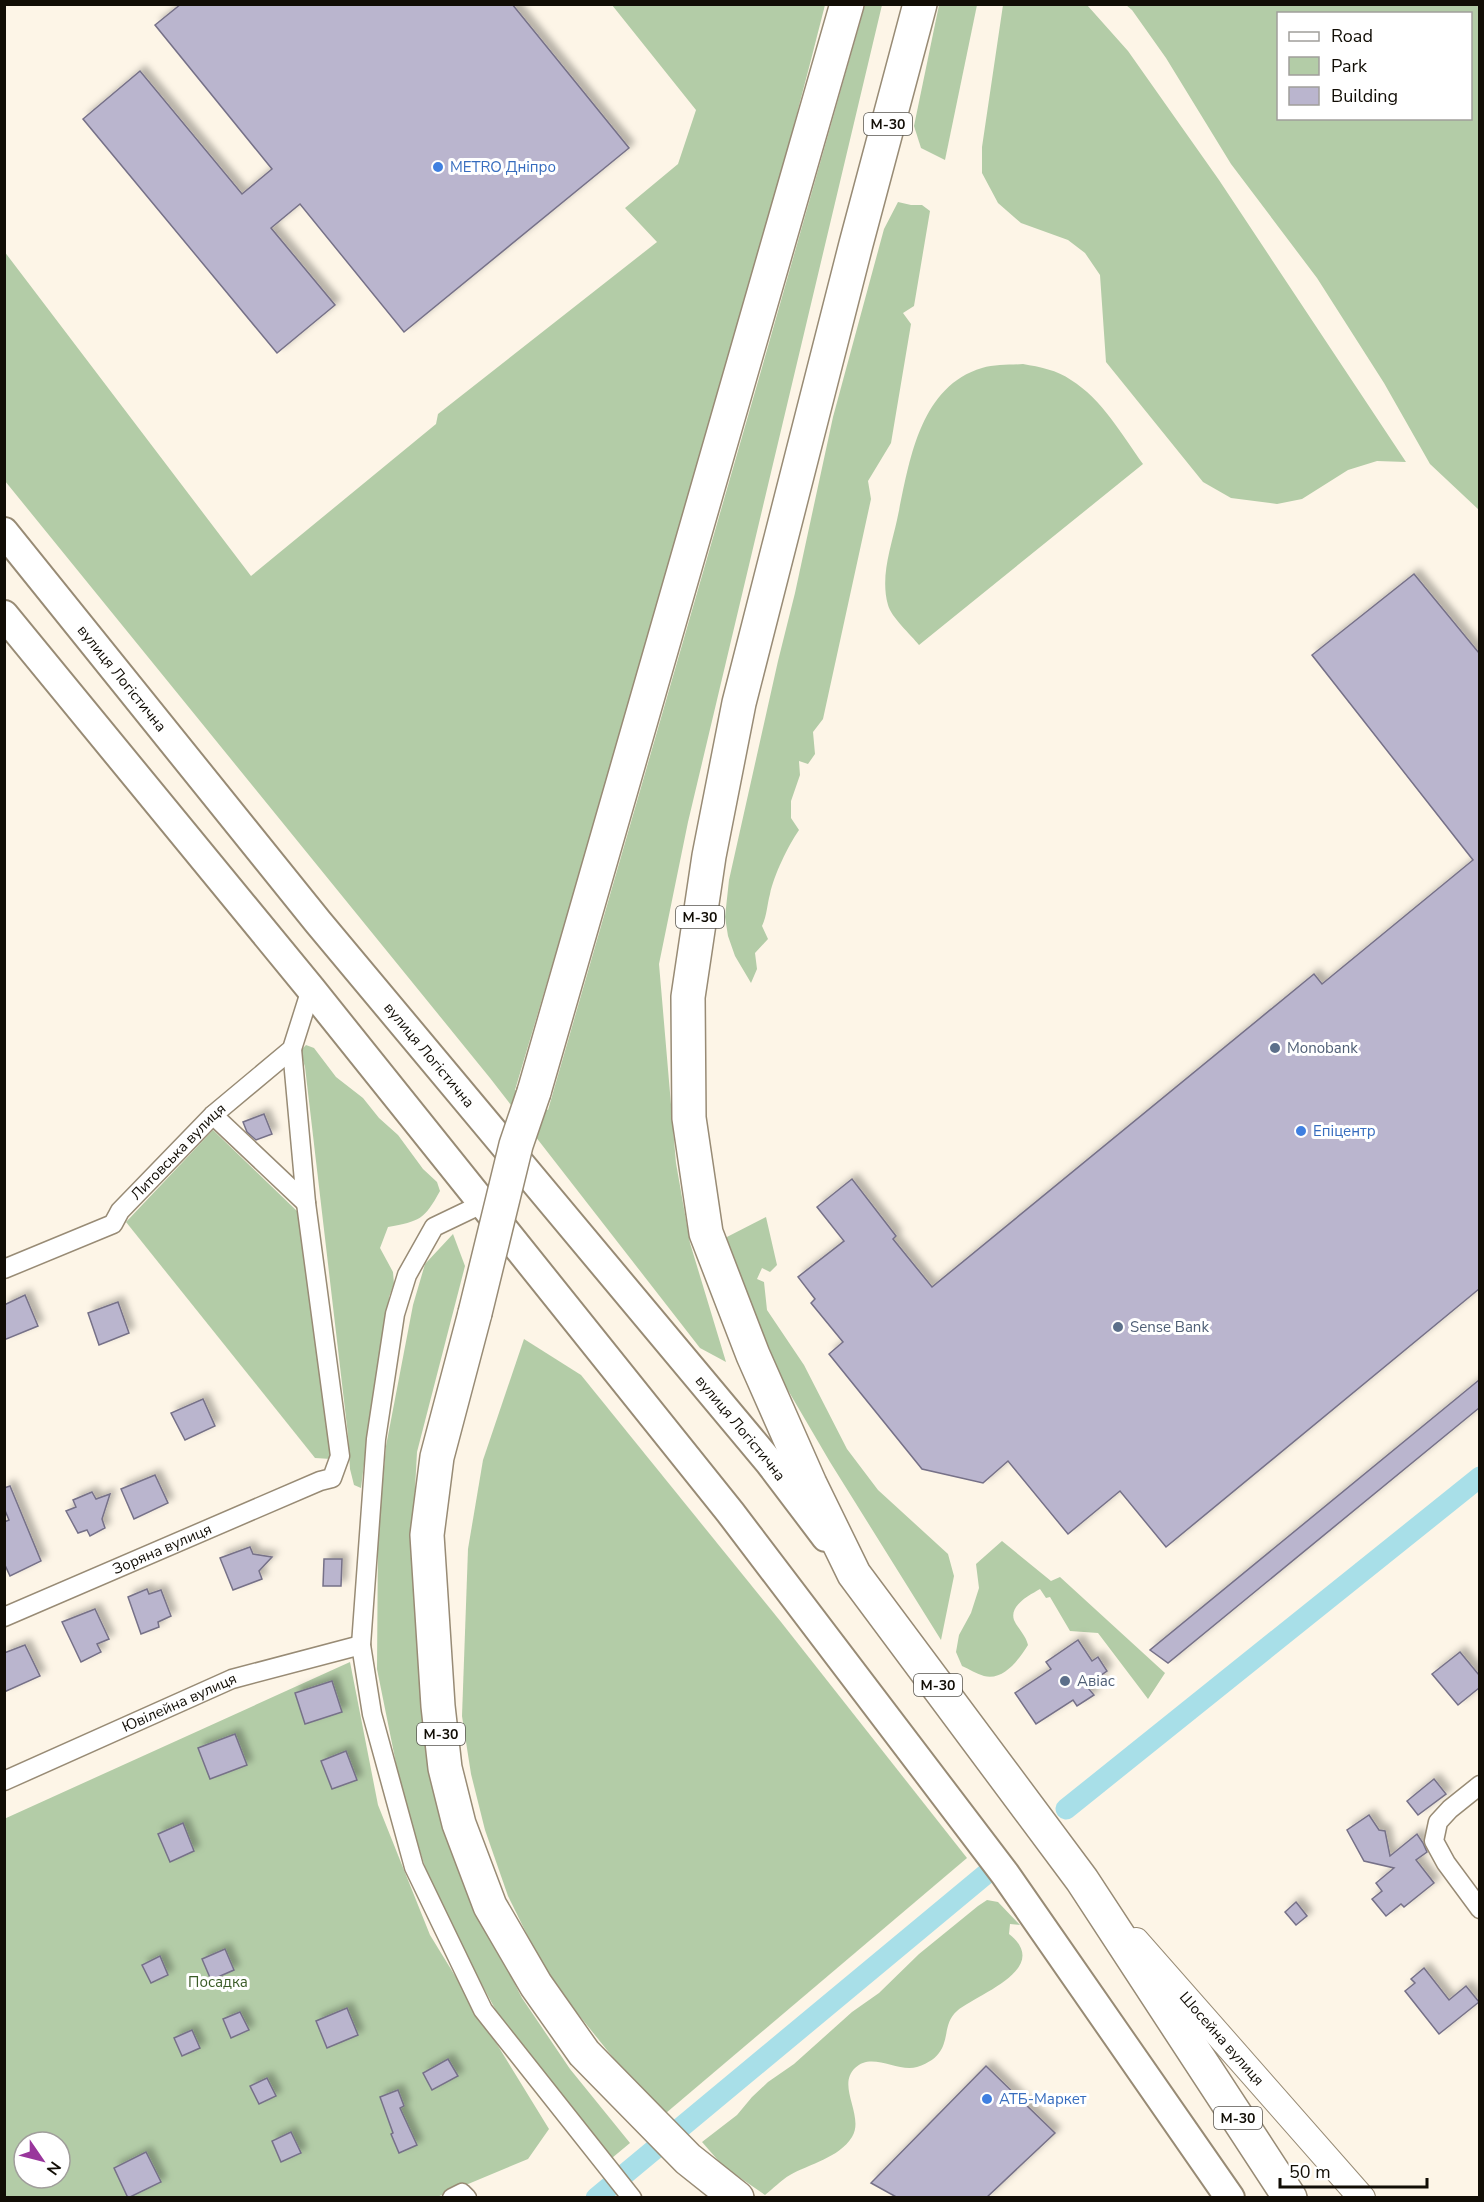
<svg xmlns="http://www.w3.org/2000/svg" width="1484" height="2202" font-family="'Nunito Sans',sans-serif">
<style>
.green{fill:#b3cca7;fill-rule:evenodd}
.lines{fill:none;stroke-linecap:round;stroke-linejoin:round}
.canal{stroke:#a8dfe8;stroke-width:21}
.building{fill:#bab5ce;stroke:#767188;stroke-width:1.5;filter:url(#shadow)}
.street-casing{stroke:#988b75;stroke-width:21}
.secondary-casing{stroke:#988b75;stroke-width:28}
.primary-casing{stroke:#988b75;stroke-width:32}
.highway-casing{stroke:#988b75;stroke-width:36}
.street{stroke:#fff;stroke-width:18}
.secondary{stroke:#fff;stroke-width:26}
.primary{stroke:#fff;stroke-width:28}
.highway{stroke:#fff;stroke-width:33}
.highway-bridge-casing{stroke:#988b75;stroke-width:36;stroke-linecap:butt}
.highway-bridge{stroke:#fff;stroke-width:33}
.shop-dot{fill:#3f7fe0;stroke:#fff;stroke-width:2}
.service-dot{fill:#5c6f8a;stroke:#fff;stroke-width:2}
.labels{text-anchor:middle;dominant-baseline:central;stroke-width:6;stroke-linejoin:round;paint-order:stroke}
.shield{fill:#fff;stroke:#585650;stroke-width:1.5}
.shield-label{font-size:14px;font-weight:bold;fill:#110d05}
.shop-label{font-size:15px;fill:#366cbe;stroke:#fff;text-anchor:start}
.street-label{font-size:15px;fill:#110d05;stroke:#fff}
.service-label{font-size:15px;fill:#4e5e75;stroke:#fff;text-anchor:start}
.park-label{font-size:15px;fill:#3a5b27;stroke:#fff}
</style>
<defs>
<filter id="shadow"><feDropShadow dx="5.5" dy="-5.5" stdDeviation="3" flood-color="#0004"/></filter>
</defs>
<rect width="100%" height="100%" fill="#fdf5e7"/>
<g class="green">
<path d="M612 5H825C733 369 622 730 515 1090L548 1110 761 371 865 5H882L688 822 659 964 676 1163 690 1243 726 1362 700 1348 490 1078 5 481 4 251 251 576 436 424 438 414 657 242 625 208 678 164 696 110Z"/>
<polygon points="939,5 977,5 945,160 921,148 914,126"/>
<polygon points="1003,5 1087,5 1128,51 1219,180 1406,462 1377,461 1348,470 1302,499 1277,504 1231,498 1203,482 1106,362 1100,275 1085,253 1068,240 1021,223 998,203 982,173 982,147"/>
<path d="M1126 5H1479V510L1430 464 1384 383 1317 278 1231 164 1166 58 1132 10ZM1278 14H1470V118H1278Z"/>
<path d="M898 202 911 205H922L930 211 914 306 903 313 911 324 891 443 868 481 871 499 823 719 813 732 815 754 808 764 799 761 800 775 791 801V818L799 830C788 846 774 875 770 894 767 905 767 915 762 926L768 939 755 953 757 969 751 983 735 956 728 936 725 917 729 880 778 661 795 593 833 417 884 229Z"/>
<path d="M1023 364C1040 367 1057 370 1071 380 1102 399 1122 435 1143 464L919 645C911 635 891 617 888 605 880 577 891 547 897 520 909 465 918 387 982 368 995 364 1010 365 1023 364Z"/>
<path d="M306 1045 314 1048 336 1077 363 1098 379 1118 398 1135 423 1169 437 1182 440 1191C424 1220 420 1221 388 1227L380 1248 393 1272 394 1284 389 1297 387 1335 369 1424 361 1488 354 1485 350 1469 348 1435 305 1067 300 1051Z"/>
<polygon points="213,1130 298,1212 331,1459 315,1458 126,1222"/>
<polygon points="766,1217 777,1265 770,1272 762,1268 757,1279 764,1282 767,1310 804,1365 847,1449 878,1490 948,1554 954,1576 941,1640 830,1462 751,1327 723,1239"/>
<polygon points="453,1234 465,1266 417,1452 412,1545 496,1947 522,1998 570,2069 630,2143 612,2158 577,2129 499,2016 435,1899 402,1793 377,1669 378,1534 386,1446 413,1305 425,1264"/>
<polygon points="524,1339 581,1375 781,1622 967,1858 666,2113 619,2065 574,2009 539,1959 508,1896 485,1830 471,1774 462,1716 468,1549 483,1460"/>
<path d="M1002 1541 1051 1581 1060 1577 1165 1673 1148 1699 1098 1633 1070 1631 1050 1597 1046 1598 1040 1589C1030 1595 1009 1605 1014 1620 1018 1629 1025 1634 1028 1645 1019 1659 1004 1681 984 1676 977 1674 969 1669 962 1666L956 1652 959 1635 971 1613 979 1588 976 1564Z"/>
<path d="M350 1662 378 1805 430 1935 549 2129 528 2159 437 2197H5L4 1819ZM24 2142H60V2178H24Z"/>
<path d="M987 1900 998 1902 1020 1925 1010 1924 1009 1934C1053 1969 977 1994 957 2011 938 2027 957 2054 917 2067 898 2073 872 2051 855 2068 836 2086 865 2116 852 2137 839 2158 809 2164 790 2175 781 2180 773 2189 765 2195L723 2166 702 2142 737 2115 752 2097 768 2082 794 2064 852 2012 879 1993 919 1954 978 1906Z"/>
</g>
<g class="lines">
<g class="canal">
<polyline points="1066,1809 1480,1477"/>
<polyline points="596,2198 986,1874"/>
</g>
</g>
<g class="building">
<polygon points="181,4 512,4 629,148 404,332 300,204 271,228 335,305 277,353 83,119 140,71 242,194 272,169 155,25"/>
<polygon points="1414,574 1479,653 1479,1289 1166,1547 1120,1491 1068,1534 1008,1461 983,1483 922,1469 829,1354 843,1342 811,1303 815,1299 798,1277 844,1241 817,1207 852,1179 896,1236 893,1239 932,1287 1314,974 1322,984 1473,860 1312,655"/>
<polygon points="264,1114 272,1134 256,1140 247,1132 243,1122"/>
<polygon points="25,1295 38,1326 4,1340 4,1305"/>
<polygon points="118,1302 129,1333 99,1345 88,1313"/>
<polygon points="1479,1380 1479,1408 1168,1663 1150,1650"/>
<polygon points="203,1399 215,1426 185,1440 171,1413"/>
<polygon points="155,1475 168,1503 134,1519 121,1489"/>
<polygon points="10,1486 41,1561 10,1576 4,1563 4,1522 9,1520 4,1508 4,1488"/>
<polygon points="92,1492 96,1499 110,1494 102,1519 105,1528 90,1536 87,1530 78,1533 66,1511 76,1507 73,1500"/>
<polygon points="250,1547 253,1554 272,1557 259,1571 262,1579 233,1590 220,1558"/>
<polygon points="324,1559 342,1559 341,1586 323,1586"/>
<polygon points="147,1589 149,1594 161,1590 171,1616 158,1622 159,1627 141,1634 128,1597"/>
<polygon points="95,1609 109,1639 97,1644 101,1652 81,1662 62,1622"/>
<polygon points="1078,1640 1092,1661 1098,1657 1107,1671 1100,1676 1102,1679 1088,1688 1094,1695 1077,1706 1073,1700 1036,1724 1015,1693 1051,1669 1046,1662"/>
<polygon points="25,1645 40,1676 4,1692 4,1653"/>
<polygon points="1460,1652 1479,1675 1479,1688 1458,1705 1432,1674"/>
<polygon points="332,1681 342,1712 305,1724 295,1693"/>
<polygon points="235,1734 247,1765 210,1779 198,1748"/>
<polygon points="346,1751 357,1780 332,1789 321,1761"/>
<polygon points="1434,1779 1446,1794 1418,1815 1407,1801"/>
<polygon points="1369,1815 1379,1830 1385,1831 1390,1856 1417,1834 1423,1843 1427,1852 1416,1860 1434,1883 1404,1907 1401,1904 1386,1916 1372,1899 1382,1891 1376,1883 1394,1868 1364,1861 1347,1830"/>
<polygon points="183,1823 194,1851 170,1862 158,1834"/>
<polygon points="1296,1902 1307,1916 1296,1925 1285,1912"/>
<polygon points="225,1949 234,1970 211,1980 202,1959"/>
<polygon points="160,1956 168,1975 151,1983 142,1965"/>
<polygon points="1424,1968 1449,2000 1466,1986 1479,2002 1439,2034 1405,1991 1415,1983 1411,1979"/>
<polygon points="347,2008 358,2035 327,2048 316,2021"/>
<polygon points="240,2012 249,2030 231,2038 223,2019"/>
<polygon points="192,2030 200,2048 182,2056 174,2038"/>
<polygon points="448,2059 458,2076 432,2090 423,2073"/>
<polygon points="986,2066 1055,2133 986,2198 898,2198 871,2183"/>
<polygon points="267,2078 276,2096 259,2104 250,2086"/>
<polygon points="398,2090 404,2106 400,2108 417,2145 399,2153 391,2134 393,2133 380,2097"/>
<polygon points="291,2132 301,2153 281,2162 272,2141"/>
<polygon points="146,2152 161,2182 128,2198 114,2168"/>
</g>
<g class="lines">
<g class="street-casing">
<g id="street">
<polyline points="213,1115 306,1203"/>
<polyline points="482,1204 434,1227 407,1275 395,1314 376,1439 361,1645 372,1714 414,1867 483,2010 632,2198"/>
<path id="s1" d="M4 1269 113 1224 120 1211 213 1115 292 1049 311 989"/>
<path id="s2" d="M4 1617 320 1481 332 1478 340 1456 306 1203 292 1049"/>
<path id="s3" d="M4 1781 232 1679 361 1645"/>
<polyline points="1480,1785 1450,1809 1438,1822 1434,1841 1446,1863 1480,1909"/>
<polyline points="452,2198 462,2193 467,2198"/>
</g>
</g>
<g class="secondary-casing">
<g id="secondary">
<path id="s4" d="M1136 1941 1362 2198"/>
</g>
</g>
<g class="primary-casing">
<g id="primary">
<path id="s5" d="M4 532 318 922 770 1463 826 1537"/>
<polyline points="4,615 311,989 730,1512 1005,1874 1230,2198"/>
</g>
</g>
<g class="highway-casing">
<g id="highway">
<polyline points="920,4 856,244 739,703 709,856 688,997 689,1118 706,1233 753,1355 810,1484 854,1574 1082,1880 1290,2198"/>
<polyline points="534,1092 847,4"/>
<polyline points="475,1313 437,1457 427,1535 438,1706 445,1768 459,1824 490,1906 536,1985 584,2053 688,2159 737,2198"/>
</g>
</g>
<use href="#street" class="street"/>
<use href="#secondary" class="secondary"/>
<use href="#primary" class="primary"/>
<use href="#highway" class="highway"/>
<g class="highway-bridge-casing">
<polyline id="highway-bridge" points="475,1313 516,1145 534,1092"/>
</g>
<use href="#highway-bridge" class="highway-bridge"/>
</g>
<g class="shop-dot">
<circle cx="438" cy="167" r="6"/>
<circle cx="1301" cy="1131" r="6"/>
<circle cx="987" cy="2099" r="6"/>
</g>
<g class="service-dot">
<circle cx="1275" cy="1048" r="6"/>
<circle cx="1118" cy="1327" r="6"/>
<circle cx="1065" cy="1681" r="6"/>
</g>
<g class="labels">
<g class="shield">
<rect x="864" y="113" width="48" height="22" rx="4.5"/>
<rect x="676" y="906" width="48" height="22" rx="4.5"/>
<rect x="914" y="1674" width="48" height="22" rx="4.5"/>
<rect x="417" y="1723" width="48" height="22" rx="4.5"/>
<rect x="1214" y="2107" width="48" height="22" rx="4.5"/>
</g>
<g class="shield-label">
<text x="888" y="124">М-30</text>
<text x="700" y="917">М-30</text>
<text x="938" y="1685">М-30</text>
<text x="441" y="1734">М-30</text>
<text x="1238" y="2118">М-30</text>
</g>
<g class="shop-label">
<text x="450" y="167">METRO Дніпро</text>
<text x="1313" y="1131">Епіцентр</text>
<text x="999" y="2099">АТБ-Маркет</text>
</g>
<g class="street-label">
<text stroke="none"><textPath href="#s5" startOffset="188">вулиця Логістична</textPath></text>
<text stroke="none"><textPath href="#s5" startOffset="674">вулиця Логістична</textPath></text>
<text stroke="none"><textPath href="#s1" startOffset="216">Литовська вулиця</textPath></text>
<text stroke="none"><textPath href="#s5" startOffset="1160">вулиця Логістична</textPath></text>
<text stroke="none"><textPath href="#s2" startOffset="172">Зоряна вулиця</textPath></text>
<text stroke="none"><textPath href="#s3" startOffset="192">Ювілейна вулиця</textPath></text>
<text stroke="none"><textPath href="#s4" startOffset="130">Шосейна вулиця</textPath></text>
</g>
<g class="service-label">
<text x="1287" y="1048">Monobank</text>
<text x="1130" y="1327">Sense Bank</text>
<text x="1077" y="1681">Авіас</text>
</g>
<g class="park-label">
<text x="218" y="1982">Посадка</text>
</g>
</g>
<rect width="1484" height="2202" fill="none" stroke="#110d05" stroke-width="12"/>
<rect x="1277" y="12" width="195" height="108" fill="#ffffff" stroke="#a09e9b" stroke-width="1.5"/>
<rect x="1289" y="32" width="30" height="9" fill="#ffffff" stroke="#a09e9b" stroke-width="1.5"/>
<text x="1331" y="42" font-size="18" fill="#110d05">Road</text>
<rect x="1289" y="57" width="30" height="18" fill="#b3cca7" stroke="#a09e9b" stroke-width="1.5"/>
<text x="1331" y="72" font-size="18" fill="#110d05">Park</text>
<rect x="1289" y="87" width="30" height="18" fill="#bab5ce" stroke="#a09e9b" stroke-width="1.5"/>
<text x="1331" y="102" font-size="18" fill="#110d05">Building</text>
<g transform="translate(42 2160) rotate(125)"><circle r="28" fill="#ffffff" stroke="#a09e9b" stroke-width="1.5"/>
<path d="M0-4.5L10 22L0 15L-10 22Z" fill="#99369c"/>
<text y="-9" font-size="16" font-weight="bold" text-anchor="middle" fill="#110d05">N</text>
</g>
<path d="M1280 2178v9h147v-9" fill="none" stroke="#110d05" stroke-width="3"/>
<text x="1289" y="2178" font-size="18" fill="#110d05" stroke="#ffffff" stroke-width="4.5" paint-order="stroke">50 m</text>
</svg>
